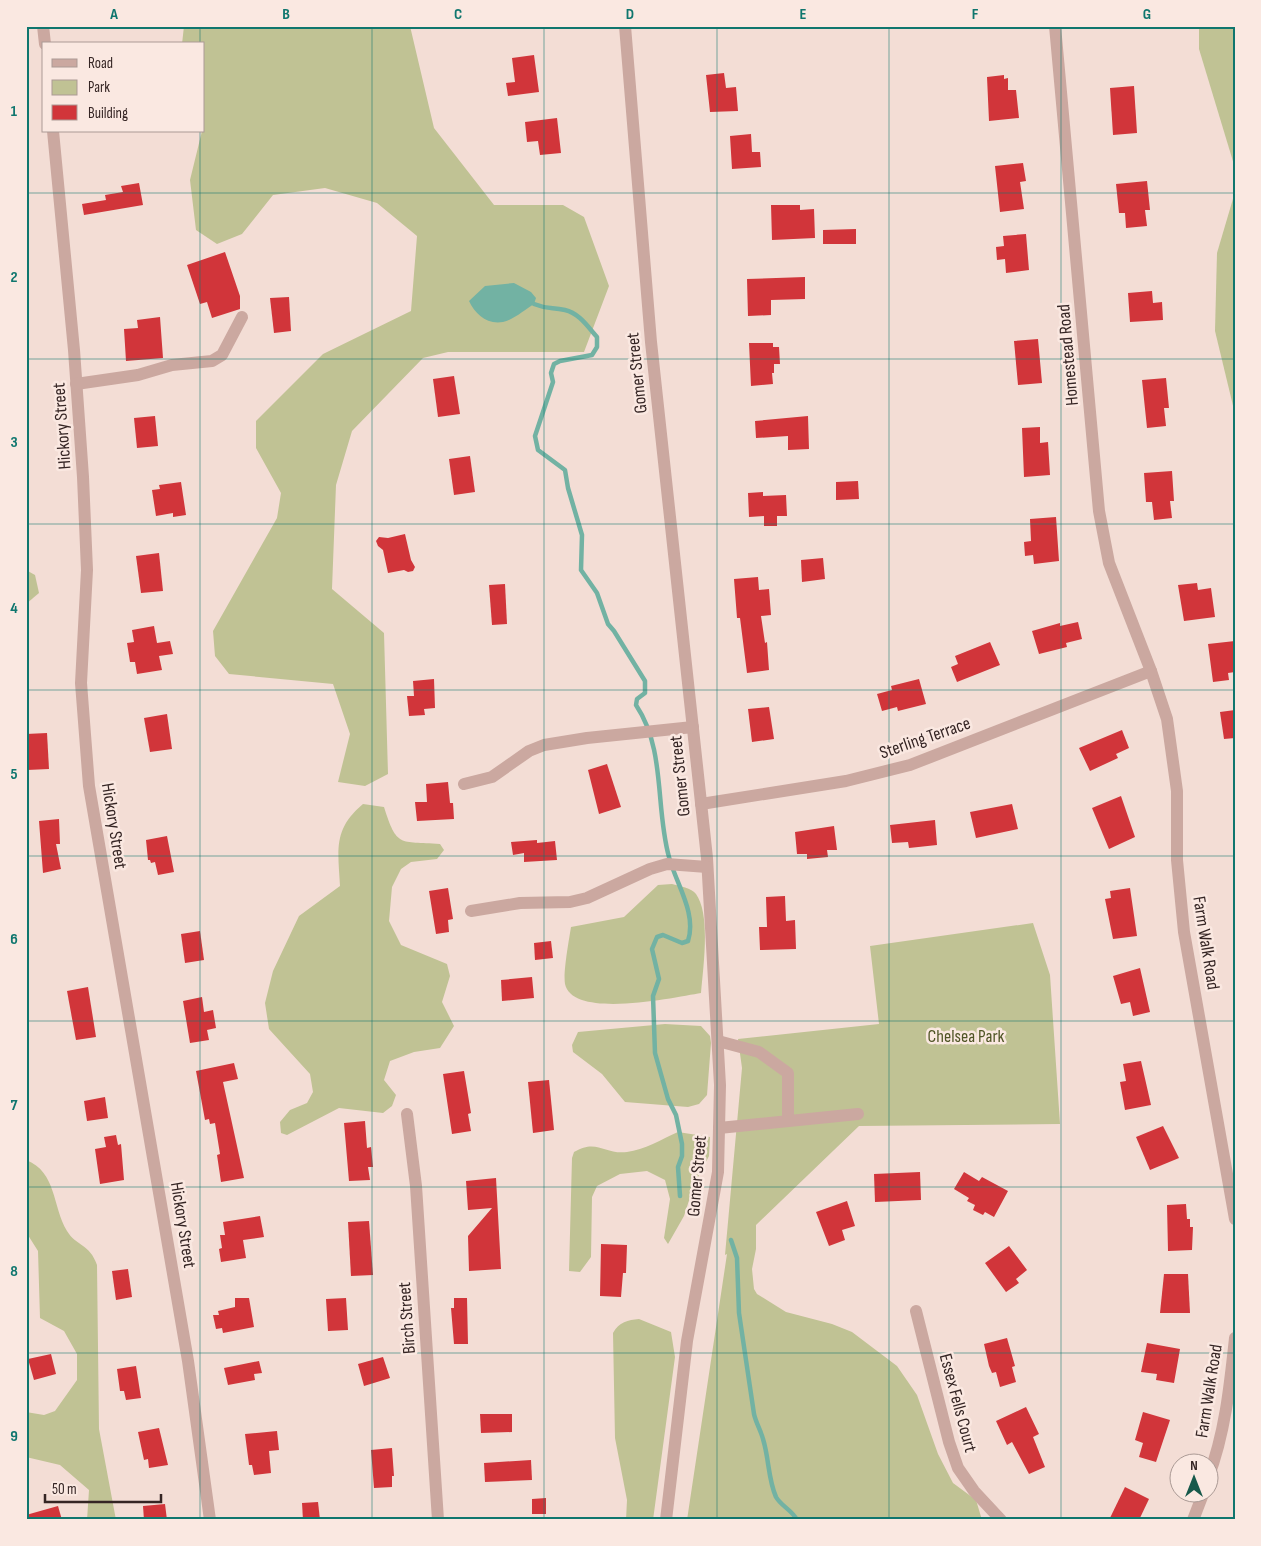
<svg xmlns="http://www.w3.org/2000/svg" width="1261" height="1546" font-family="'Sofia Sans Condensed',sans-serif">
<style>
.green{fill:#c0c294}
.water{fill:#72b2a3}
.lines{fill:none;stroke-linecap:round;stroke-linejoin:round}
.stream{stroke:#72b2a3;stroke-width:4.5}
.building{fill:#d1353a}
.minor{stroke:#cba8a0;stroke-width:12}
.grid{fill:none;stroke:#0f766e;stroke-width:1;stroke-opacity:0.55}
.labels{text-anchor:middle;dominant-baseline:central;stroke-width:5;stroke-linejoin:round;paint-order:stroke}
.street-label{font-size:18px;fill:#352524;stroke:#fae8e1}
.park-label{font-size:18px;fill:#505526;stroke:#fae8e1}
.neatline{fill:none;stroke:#0f766e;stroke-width:2}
.grid-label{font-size:16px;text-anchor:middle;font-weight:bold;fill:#0f766e}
</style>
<rect width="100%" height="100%" fill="#f3ddd5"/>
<g class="green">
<polygon points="184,26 410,26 434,128 494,205 563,205 584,217 609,286 584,352 448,352 423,358 352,431 336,485 332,589 384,633 388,774 365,786 338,782 350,734 333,684 229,674 215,656 213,631 277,518 281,493 256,448 256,421 323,354 411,311 417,236 377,203 325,188 273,195 242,234 217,244 196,230 190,180 202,131 204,131 204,44 182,44"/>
<polygon points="1199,26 1235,26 1235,168 1199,49"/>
<polygon points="1235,192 1235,414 1215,331 1217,253"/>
<polygon points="26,570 35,575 39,593 26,604"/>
<path d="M363 804 384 807C397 848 399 841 440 844L444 850 437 859 411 862 401 869 392 887 389 921 401 945 447 964 450 976 442 1002 454 1026 440 1048 414 1052 390 1061 384 1080 396 1095 392 1106 383 1113 339 1108 287 1135 281 1133 280 1122 290 1110 307 1103 313 1092 310 1074 269 1029 265 1003 273 971 299 916 340 886C338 850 333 829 363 804Z"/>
<path d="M672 884C679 886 692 888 696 894 711 915 703 968 701 993 676 997 573 1020 565 984 563 972 569 940 571 927L624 917 658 885Z"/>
<polygon points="1033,923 1050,975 1060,1124 859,1126 756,1225 756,1249 752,1269 754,1289 757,1294 786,1312 832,1324 852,1332 897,1366 917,1395 938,1454 953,1483 976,1500 982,1520 687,1520 727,1254 725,1255 742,1068 738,1039 879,1024 870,946"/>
<polygon points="665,1024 701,1026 710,1036 711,1043 707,1095 699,1104 688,1107 625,1102 602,1074 573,1052 572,1045 578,1032"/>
<path d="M678 1132 710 1137 709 1156 694 1185 684 1216 668 1244 664 1238 670 1199 665 1180 647 1171 620 1174 597 1186 592 1197 591 1257 580 1272 569 1271 572 1158 574 1152C597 1138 605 1155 627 1152 644 1150 662 1139 678 1132Z"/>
<path d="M26 1160C57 1172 52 1206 67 1231 76 1246 90 1244 97 1265L99 1429 116 1520H87L89 1490 60 1465 26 1457V1412L44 1415 55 1411 77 1380V1354L64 1331 40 1318 38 1251 26 1232Z"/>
<path d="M639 1319 671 1332 675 1357 653 1520H626L627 1500 615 1438 613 1333C619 1322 628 1320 639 1319Z"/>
</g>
<path class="water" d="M514 283 531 292 536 298 534 304C526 309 513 320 503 322 487 325 475 314 469 301L485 286Z"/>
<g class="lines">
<g class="stream">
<path d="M534 304C549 310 551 307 565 310 579 313 588 327 597 337V347L592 355 560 361 554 364 551 373 553 382 535 436 538 450 565 470 568 488 582 535 581 570 597 593 608 624 614 631 645 681V693L637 699 636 705C666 750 655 807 669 857 676 884 697 913 688 941L682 943 663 935 657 937 652 949 659 979 653 996 655 1053 668 1099 676 1115 682 1144V1156L678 1167 680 1196"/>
<path d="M731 1240 737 1258 739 1313 754 1414C756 1423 761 1431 763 1439 769 1458 768 1479 776 1497 781 1506 792 1510 797 1520"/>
</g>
</g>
<g class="building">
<polygon points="534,55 539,92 508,96 506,83 515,82 512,58"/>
<polygon points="724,73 726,88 736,87 738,111 710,112 706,75"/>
<polygon points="1004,75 1004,79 1008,78 1008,90 1016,90 1019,118 989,121 987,77"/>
<polygon points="1134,86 1137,133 1113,135 1110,88"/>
<polygon points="557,118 561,153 540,155 538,141 527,142 525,122"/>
<polygon points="751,134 752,152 760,152 761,167 732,169 730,136"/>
<polygon points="1023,163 1026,181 1020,182 1024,209 1000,212 995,166"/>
<polygon points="1147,181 1150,210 1145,210 1147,226 1126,228 1125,213 1119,213 1116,184"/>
<polygon points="139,183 143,205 84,215 82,204 106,200 105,195 123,192 121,186"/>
<polygon points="771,205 800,205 800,210 814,209 815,238 772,240"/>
<polygon points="856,229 856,244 823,244 823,230"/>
<polygon points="1026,234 1029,270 1006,273 1005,259 997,260 996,247 1004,246 1003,236"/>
<polygon points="225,252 240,296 240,309 212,318 207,302 200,304 187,265"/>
<polygon points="805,277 805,299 771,300 771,315 748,316 747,279"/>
<polygon points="1152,291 1153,303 1162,302 1163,320 1130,322 1128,293"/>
<polygon points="289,297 291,331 274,333 270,298"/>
<polygon points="160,317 163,358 126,361 124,329 138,328 137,320"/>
<polygon points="1038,339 1042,383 1018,385 1014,341"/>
<polygon points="749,343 773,343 773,347 779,347 780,364 774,364 774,373 772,373 773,384 751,386"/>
<polygon points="454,376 460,414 438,417 433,379"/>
<polygon points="1166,378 1169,408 1164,408 1166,426 1147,428 1142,380"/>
<polygon points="155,416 158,446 137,448 134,418"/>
<polygon points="808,416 809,449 788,450 788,436 756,438 755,421"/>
<polygon points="1040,427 1040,443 1048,442 1050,475 1024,477 1022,428"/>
<polygon points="470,456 475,492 454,495 449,459"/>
<polygon points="1172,471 1174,501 1170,501 1172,518 1154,520 1152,502 1146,502 1144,473"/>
<polygon points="858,481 859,499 836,500 836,482"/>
<polygon points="181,482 186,515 173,517 173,513 156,516 152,490 160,489 159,485"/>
<polygon points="763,492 763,496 786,495 787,516 777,516 777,526 764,526 764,516 749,517 748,493"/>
<polygon points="1056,517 1059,561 1034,564 1033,555 1025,556 1024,542 1031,541 1030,519"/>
<polygon points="405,534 411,560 415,567 413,571 408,572 404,570 388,573 383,550 378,546 376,541 379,537 388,538"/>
<polygon points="159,553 163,591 141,593 136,556"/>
<polygon points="823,558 825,579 802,582 801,560"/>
<polygon points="758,577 759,590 769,589 771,615 761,616 765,643 767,642 769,670 747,673 740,618 737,618 734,579"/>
<polygon points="1197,583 1198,590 1211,588 1215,617 1184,621 1178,585"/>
<polygon points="505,584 507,624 492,625 489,585"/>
<polygon points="1078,622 1082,639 1066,643 1067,647 1039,654 1032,631 1060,623 1060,626"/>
<polygon points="154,626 157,643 170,641 173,654 159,656 162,670 137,674 135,662 130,662 127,643 134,642 132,630"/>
<polygon points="1235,641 1235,672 1228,673 1229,680 1213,682 1208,644"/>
<polygon points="990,642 1000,665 957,682 951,667 958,664 955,656"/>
<polygon points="434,679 435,708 424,709 425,715 409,716 407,696 414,696 413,681"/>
<polygon points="919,679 926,704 898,711 897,707 882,711 877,694 892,690 891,686"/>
<polygon points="769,707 774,739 752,742 748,709"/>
<polygon points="1235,710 1235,738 1224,739 1220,712"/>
<polygon points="167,714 172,749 150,752 144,718"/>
<polygon points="1122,730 1129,748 1116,754 1118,758 1090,771 1079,748"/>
<polygon points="47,733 49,769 27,770 26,734"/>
<polygon points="607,764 621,807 599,814 588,770"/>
<polygon points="448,782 450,803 453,803 454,819 417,821 415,802 427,802 426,784"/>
<polygon points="1121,796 1135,837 1109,849 1092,808"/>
<polygon points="1012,804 1018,829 976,838 970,812"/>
<polygon points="59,819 60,844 56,844 61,869 43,873 39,821"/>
<polygon points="935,820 937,845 909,848 908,842 892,843 890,825"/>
<polygon points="834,826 837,850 827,850 828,857 807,859 807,854 797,854 795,832"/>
<polygon points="167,836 174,872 158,875 155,862 151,863 150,860 148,860 146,840"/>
<polygon points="537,840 537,843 555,841 557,860 524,862 524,853 513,855 511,842"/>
<polygon points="448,888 453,919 448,920 449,932 436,934 429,891"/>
<polygon points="1130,888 1137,936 1113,939 1105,899 1111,898 1110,891"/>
<polygon points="785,896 786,921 795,920 796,949 760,950 759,927 767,927 766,897"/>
<polygon points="200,931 204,960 185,963 181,934"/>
<polygon points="551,941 553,958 535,960 534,943"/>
<polygon points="1140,968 1150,1012 1133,1016 1130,1002 1121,1004 1113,976"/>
<polygon points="532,977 534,998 502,1001 501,980"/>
<polygon points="88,987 96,1037 76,1040 67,991"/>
<polygon points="202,997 204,1012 213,1010 216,1028 207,1030 209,1040 190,1043 183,1001"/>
<polygon points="1141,1061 1151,1105 1125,1110 1120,1082 1126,1081 1123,1064"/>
<polygon points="234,1063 238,1079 223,1082 244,1178 221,1182 217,1155 220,1154 215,1123 210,1124 209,1119 205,1120 196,1071"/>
<polygon points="464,1071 471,1113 468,1114 471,1131 452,1134 443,1074"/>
<polygon points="549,1080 554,1130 533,1133 528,1082"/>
<polygon points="105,1097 108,1118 87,1121 84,1101"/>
<polygon points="365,1121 367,1148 371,1147 373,1167 368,1167 370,1180 349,1181 344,1123"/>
<polygon points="1163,1126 1179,1158 1150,1170 1136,1137"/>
<polygon points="116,1135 118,1145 121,1144 124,1180 100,1184 95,1149 106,1147 104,1137"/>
<polygon points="920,1172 921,1200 875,1202 874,1174"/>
<polygon points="964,1172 979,1181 982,1177 1008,1191 994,1217 985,1212 983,1215 973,1210 975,1205 967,1201 969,1198 954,1189"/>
<polygon points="496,1178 501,1269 469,1271 468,1236 492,1208 468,1210 466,1181"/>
<polygon points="847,1201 855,1226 842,1230 845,1240 829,1246 816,1212"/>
<polygon points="1186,1204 1187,1219 1190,1219 1190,1227 1193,1227 1192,1250 1168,1251 1167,1205"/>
<polygon points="260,1216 264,1237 243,1240 246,1258 221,1262 219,1249 222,1248 220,1235 225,1235 223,1222"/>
<polygon points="369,1221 373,1275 351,1276 348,1222"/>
<polygon points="601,1244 627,1245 626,1273 623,1273 621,1297 600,1296"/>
<polygon points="1009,1246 1027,1270 1016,1279 1019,1283 1006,1292 985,1263"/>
<polygon points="128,1269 132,1297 116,1300 112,1271"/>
<polygon points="1164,1274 1188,1274 1190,1313 1160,1313"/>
<polygon points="235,1298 249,1298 254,1327 223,1333 222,1328 216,1329 213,1315 219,1315 218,1311 235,1307"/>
<polygon points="346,1298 348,1330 328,1331 326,1299"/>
<polygon points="454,1298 467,1298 468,1344 454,1344 451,1308 454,1308"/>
<polygon points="1007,1338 1015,1366 1012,1367 1016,1382 1000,1387 996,1372 992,1373 989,1366 984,1344"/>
<polygon points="1147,1343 1180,1349 1174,1383 1156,1380 1157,1374 1141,1372"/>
<polygon points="51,1354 56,1374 34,1380 28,1359"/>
<polygon points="383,1357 390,1378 364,1386 358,1364"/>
<polygon points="259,1361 262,1373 254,1374 255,1380 228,1385 224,1368"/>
<polygon points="136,1366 141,1398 126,1400 124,1391 120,1391 117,1369"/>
<polygon points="1026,1407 1039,1434 1033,1437 1045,1467 1029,1474 1012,1442 1007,1445 996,1421"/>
<polygon points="1143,1412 1170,1420 1156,1462 1139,1457 1143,1443 1135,1440"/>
<polygon points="480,1414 512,1414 512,1432 481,1433"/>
<polygon points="159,1428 168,1465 149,1468 148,1459 144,1460 138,1432"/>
<polygon points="277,1431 279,1450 269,1451 271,1473 254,1475 252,1465 249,1465 245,1434"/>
<polygon points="392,1448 394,1476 392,1476 392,1487 374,1488 371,1450"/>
<polygon points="531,1460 532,1480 485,1482 484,1463"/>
<polygon points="1125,1487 1149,1499 1139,1520 1109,1520"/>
<polygon points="546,1498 546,1514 532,1514 532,1499"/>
<polygon points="318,1502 320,1520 303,1520 302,1503"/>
<polygon points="165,1504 167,1520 144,1520 143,1506"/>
<polygon points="58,1506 62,1520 26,1520 26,1515"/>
</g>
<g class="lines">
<g class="minor">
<polyline points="43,26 45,44"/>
<polyline points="625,26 651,342 707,858 720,1085 718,1172 687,1341 666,1520"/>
<polyline points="1055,26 1099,511 1109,563 1151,671 1167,719 1177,791 1177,860 1184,932 1235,1219"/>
<polyline points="53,131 74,350 83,477 87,570 81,683 89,786 188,1361 210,1520"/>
<polyline points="76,384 138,375 172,365 212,361 222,355 242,317"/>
<polyline points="464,784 492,777 529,751 544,745 587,738 693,727"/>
<polyline points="701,804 846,781 910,765 1151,671"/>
<polyline points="471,911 520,903 570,902 587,898 650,869 667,864 707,867"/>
<polyline points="718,1041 759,1052 788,1073 788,1121"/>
<polyline points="407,1114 416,1186 438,1520"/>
<polyline points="719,1128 858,1114"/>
<polyline points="916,1311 949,1442 958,1468 974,1491 1001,1520"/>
<path d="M1208 1478C1225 1434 1230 1385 1235 1338"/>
<polyline points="1193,1520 1203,1494"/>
</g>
</g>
<path class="grid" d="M200 26V44M372 26V1520M544 26V1520M717 26V1520M889 26V1520M1061 26V1520M200 131V1520M26 193H1235M26 359H1235M26 524H1235M26 690H1235M26 856H1235M26 1021H1235M26 1187H1235M26 1353H1235"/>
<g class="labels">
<g class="street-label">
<text transform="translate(1068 355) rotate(-95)">Homestead Road</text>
<text transform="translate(637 373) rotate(-96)">Gomer Street</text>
<text transform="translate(62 426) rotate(-94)">Hickory Street</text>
<text transform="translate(925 738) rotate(-19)">Sterling Terrace</text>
<text transform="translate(680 776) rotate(-96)">Gomer Street</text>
<text transform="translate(114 826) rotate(81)">Hickory Street</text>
<text transform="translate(1206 943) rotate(81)">Farm Walk Road</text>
<text transform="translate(697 1176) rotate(-85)">Gomer Street</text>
<text transform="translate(183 1225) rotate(81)">Hickory Street</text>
<text transform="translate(407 1318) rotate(-94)">Birch Street</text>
<text transform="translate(1209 1391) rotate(-81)">Farm Walk Road</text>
<text transform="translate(958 1403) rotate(75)">Essex Fells Court</text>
</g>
<g class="park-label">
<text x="966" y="1036">Chelsea Park</text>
</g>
</g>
<rect width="1261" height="1546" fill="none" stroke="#fae8e1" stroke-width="55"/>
<rect x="42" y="42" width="162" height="90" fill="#fae8e1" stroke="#ab9a95"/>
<rect x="52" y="59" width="25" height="8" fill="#cba8a0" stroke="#ab9a95"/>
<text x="88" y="68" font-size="15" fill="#352524">Road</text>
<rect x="52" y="80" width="25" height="15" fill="#c0c294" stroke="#ab9a95"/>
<text x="88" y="92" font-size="15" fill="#352524">Park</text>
<rect x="52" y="105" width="25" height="15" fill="#d1353a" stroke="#ab9a95"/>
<text x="88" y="118" font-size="15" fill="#352524">Building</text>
<g transform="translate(1194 1478)"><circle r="24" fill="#fae8e1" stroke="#ab9a95"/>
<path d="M0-4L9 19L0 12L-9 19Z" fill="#17594b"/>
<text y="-8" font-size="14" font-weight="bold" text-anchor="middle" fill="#352524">N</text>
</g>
<path d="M45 1494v8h116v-8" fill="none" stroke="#352524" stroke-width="2.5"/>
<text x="52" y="1494" font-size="15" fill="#352524" stroke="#fae8e1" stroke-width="4" paint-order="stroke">50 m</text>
<rect x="28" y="28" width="1206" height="1490" class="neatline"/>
<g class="grid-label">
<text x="114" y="19">A</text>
<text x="286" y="19">B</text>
<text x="458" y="19">C</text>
<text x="630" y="19">D</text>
<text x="803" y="19">E</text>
<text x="975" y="19">F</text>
<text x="1147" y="19">G</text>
<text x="14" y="116">1</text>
<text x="14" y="282">2</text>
<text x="14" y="447">3</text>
<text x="14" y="613">4</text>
<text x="14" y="779">5</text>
<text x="14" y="944">6</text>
<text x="14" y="1110">7</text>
<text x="14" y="1276">8</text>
<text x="14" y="1441">9</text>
</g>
</svg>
